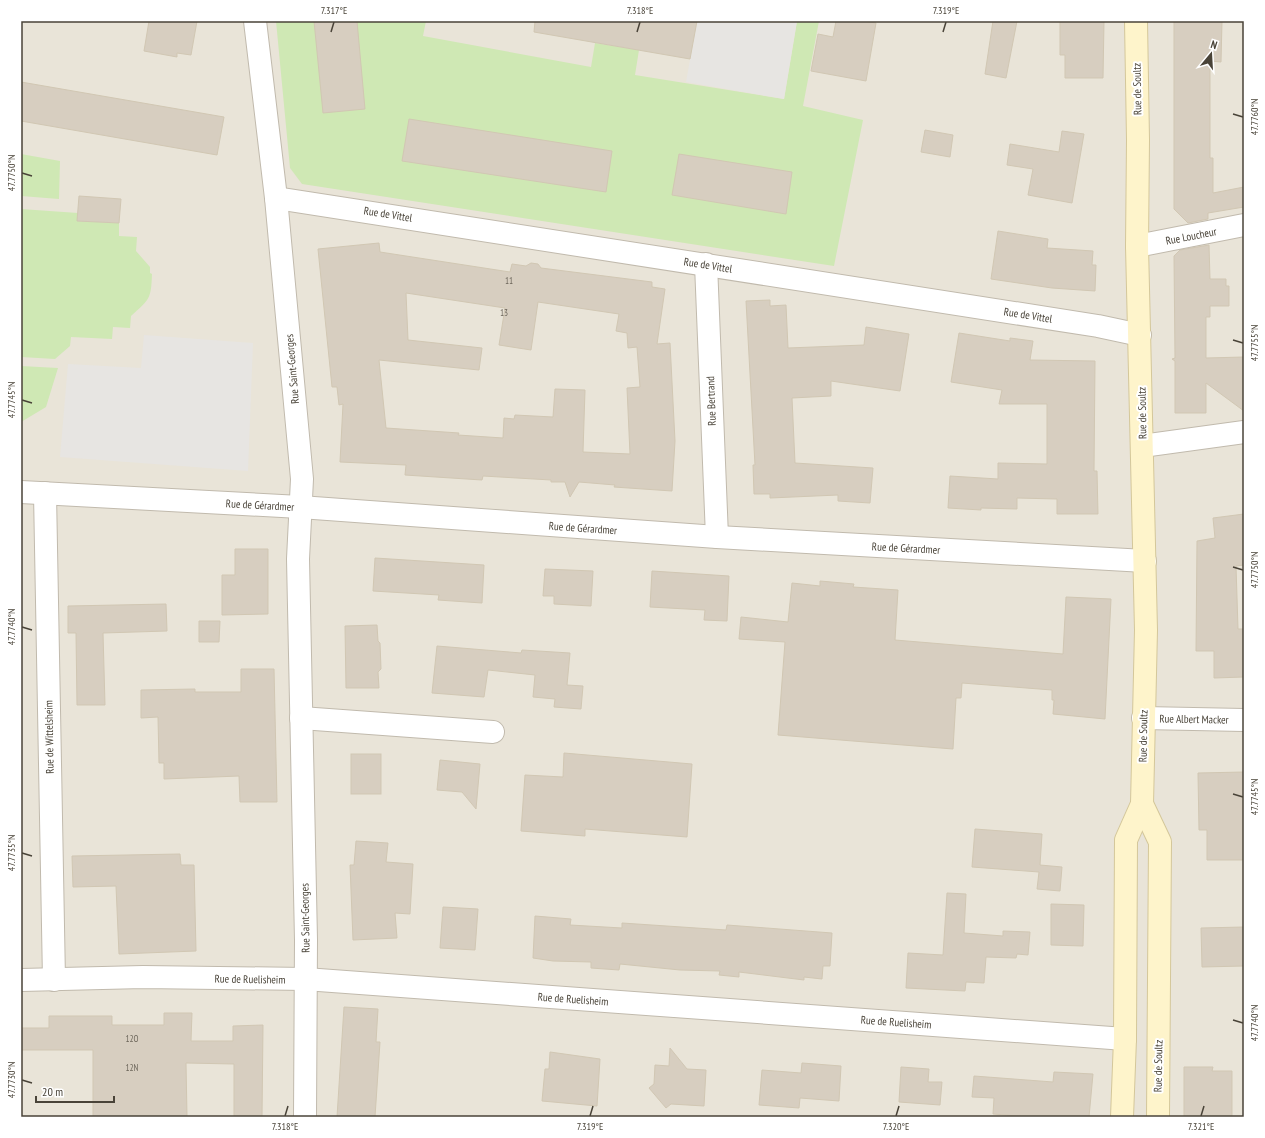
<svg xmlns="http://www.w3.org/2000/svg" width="1265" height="1138" font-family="'PT Sans Narrow',sans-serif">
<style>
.residential{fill:#e9e4d8}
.green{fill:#cfe8b4}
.parking{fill:#e7e5e2}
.building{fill:#d7cec0;stroke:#d1c7b3;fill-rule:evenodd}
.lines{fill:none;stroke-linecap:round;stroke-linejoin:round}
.minor-casing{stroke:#c1baad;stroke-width:24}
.secondary-casing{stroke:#d4c79a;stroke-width:24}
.minor{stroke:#fff;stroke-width:22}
.secondary{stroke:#fef4cb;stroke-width:22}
.ticks{fill:none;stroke:#494338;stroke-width:1.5}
.labels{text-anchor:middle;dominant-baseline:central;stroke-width:4;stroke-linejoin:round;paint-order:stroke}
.number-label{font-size:9px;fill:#6c665a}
.street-label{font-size:11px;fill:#494338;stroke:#fff}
.neatline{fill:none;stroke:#494338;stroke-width:1.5}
.ticks-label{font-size:10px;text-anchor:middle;fill:#494338}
</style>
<rect width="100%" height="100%" fill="#f5f2ea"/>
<rect class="residential" x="21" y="21" width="1223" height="1096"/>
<g class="green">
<polygon points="276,21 426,21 423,36 591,67 595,43 639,50 635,75 784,99 797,21 819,21 803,106 863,120 834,266 302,184 290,168"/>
<polygon points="21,154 60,161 59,199 21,196"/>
<path d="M21 209 78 213V221L119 223V236L137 237 136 251 150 267V273L152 274C151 299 150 299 131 316L130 328 113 327 112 339 71 337 70 346 55 359 21 357Z"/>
<polygon points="21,366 58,368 46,407 21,422"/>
</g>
<g class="parking">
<polygon points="697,21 797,21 784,99 686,82"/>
<polygon points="144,335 253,343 248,471 60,457 68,364 141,368"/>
</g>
<g class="building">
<polygon points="149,21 197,21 191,55 177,53 177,57 144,51"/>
<polygon points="314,21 357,21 365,109 323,113"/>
<polygon points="535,21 697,21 690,59 534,32"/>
<polygon points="836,21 862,21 876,23 866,81 811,71 818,34 833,37"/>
<polygon points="993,21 1017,21 1006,78 985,74"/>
<polygon points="1060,21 1104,21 1103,78 1065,78 1065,55 1060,55"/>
<polygon points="1174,21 1222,21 1221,62 1210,61 1210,158 1213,158 1213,193 1244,187 1244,207 1208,213 1208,219 1188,223 1174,209"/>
<polygon points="21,82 224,117 217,155 21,121"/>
<polygon points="409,119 612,151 606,192 402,161"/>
<polygon points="925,130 953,135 950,157 921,152"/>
<polygon points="1062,131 1084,134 1072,203 1028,195 1033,169 1007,165 1010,144 1059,152"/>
<polygon points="679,154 792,172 786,214 672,195"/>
<polygon points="79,196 121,199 119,223 77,221"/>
<polygon points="998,231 1048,239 1047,248 1093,251 1092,265 1096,265 1095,291 1052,288 991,279"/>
<path d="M379 243 380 252 510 272 512 264 526 266 531 263 538 264 541 268 652 282V287L665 289 657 344 670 343 675 441 672 491 614 487 615 485 579 482 570 497 565 482H551V480L483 476 482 480 405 475 406 465 340 462 343 404 339 405 337 387H332L318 249ZM406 293 505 308 499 345 531 350 538 302 619 314 616 331 627 333 628 348 637 347 640 387 627 388 630 454 583 452 585 390 555 389 553 417 515 415 514 419 504 418 503 438 458 435 459 433 386 428 379 360 479 370 482 348 408 340Z"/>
<polygon points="1209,245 1210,279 1226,279 1226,286 1229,286 1229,306 1210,306 1210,317 1206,317 1206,358 1244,357 1244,411 1206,383 1206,413 1175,413 1175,361 1172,359 1175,358 1174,256 1180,250"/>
<polygon points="770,300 770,306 786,305 788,348 864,345 866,327 909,334 900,391 831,381 831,396 792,398 795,463 873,468 870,503 838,501 838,495 770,498 770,494 754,494 753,465 755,465 746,301"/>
<polygon points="959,333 1010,341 1010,338 1033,341 1030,360 1095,361 1094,471 1097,471 1098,514 1057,514 1057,499 1017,498 1017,509 981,508 981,510 948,508 950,476 998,479 998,463 1047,464 1047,404 999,404 1002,390 951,382"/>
<polygon points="1244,514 1244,565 1236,566 1238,629 1244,629 1244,677 1214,678 1214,651 1196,651 1197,541 1215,538 1213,518"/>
<polygon points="235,549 268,549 268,614 222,615 222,575 235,575"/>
<polygon points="375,558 484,565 482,603 438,600 439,595 373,591"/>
<polygon points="545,569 593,571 591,606 554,604 554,596 543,596"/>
<polygon points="652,571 729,576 727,621 704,620 705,610 650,607"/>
<polygon points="820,581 854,584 853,587 898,590 895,640 1063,654 1066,597 1111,599 1105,719 1053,714 1054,700 1052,700 1052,690 962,683 961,698 956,698 953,749 778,735 785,642 739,639 741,617 788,622 792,583 820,586"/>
<polygon points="166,604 167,631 103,633 105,705 77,705 76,633 68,633 68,606"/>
<polygon points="199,621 220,621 219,642 199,642"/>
<polygon points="377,625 378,641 380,643 381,669 378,672 379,688 346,688 345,626"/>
<polygon points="437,646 521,653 522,650 570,653 567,685 583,686 581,709 554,707 555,699 533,697 535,675 488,670 484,697 432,693"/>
<polygon points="241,669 274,669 277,802 240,802 239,776 164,779 164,763 159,763 158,717 141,718 141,690 195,689 195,692 241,692"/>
<polygon points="564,753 692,764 687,837 585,829 585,836 521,831 525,775 563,777"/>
<rect x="351" y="754" width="30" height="40"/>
<polygon points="440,760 480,764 476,809 462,792 437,790"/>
<polygon points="1244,772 1244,860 1207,860 1207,830 1199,830 1198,773"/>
<polygon points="975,829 1042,834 1040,865 1062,867 1060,891 1037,889 1039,872 972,867"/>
<polygon points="356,841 388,843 386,862 413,864 410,914 395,913 397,938 353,940 350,865 354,865"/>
<polygon points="180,854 181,865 194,865 196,951 119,954 116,886 73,887 72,856"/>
<polygon points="947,893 966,894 964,933 1003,936 1003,931 1030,932 1028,955 1017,954 1016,958 986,957 984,983 966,982 965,991 906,988 908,953 943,955"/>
<polygon points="1051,904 1084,905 1083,946 1051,945"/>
<polygon points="443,907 478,909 475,950 440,948"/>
<polygon points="535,916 571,919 570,925 622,928 622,923 726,930 727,925 832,933 830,966 823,966 822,979 804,977 804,980 739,972 739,977 719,975 720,971 680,970 620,964 619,970 591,968 591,962 553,961 533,958"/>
<polygon points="1244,927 1244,966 1202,967 1201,928"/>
<polygon points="344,1007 378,1009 376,1042 380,1042 375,1117 337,1117"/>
<polygon points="164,1013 192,1013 191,1041 233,1041 233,1026 263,1025 262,1117 234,1117 234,1064 186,1063 187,1117 93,1117 93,1050 21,1050 21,1028 49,1028 49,1016 112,1016 112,1025 164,1025"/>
<polygon points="670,1048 687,1069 706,1070 704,1106 671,1104 666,1108 649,1088 654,1084 655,1065 669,1066"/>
<polygon points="550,1052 600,1059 597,1106 542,1101 545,1069 549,1069"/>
<polygon points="802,1063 841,1066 839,1101 800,1098 799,1108 759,1105 762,1070 801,1073"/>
<polygon points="901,1067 929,1069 928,1082 942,1082 940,1105 899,1102"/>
<polygon points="1184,1067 1213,1067 1212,1071 1232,1071 1232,1117 1184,1117"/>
<polygon points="1054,1072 1093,1074 1089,1117 1029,1117 993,1114 994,1098 972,1097 974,1076 1053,1082"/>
</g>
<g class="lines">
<g class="minor-casing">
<g id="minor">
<polyline points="255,21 276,198 302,479 298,559 306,940 305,1117"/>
<polyline points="276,198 1098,326 1140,335"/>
<polyline points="1137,246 1244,225"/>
<polyline points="706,264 717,537"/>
<polyline points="1142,446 1244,432"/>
<polyline points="21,492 300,507 717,537 1145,561"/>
<polyline points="45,493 54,980"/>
<polyline points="301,718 493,732"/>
<polyline points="1143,718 1244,720"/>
<polyline points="21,980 143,977 305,979 1125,1039"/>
</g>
</g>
<g class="secondary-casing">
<g id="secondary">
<polyline points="1142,804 1160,842 1158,1117"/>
<polyline points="1122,1117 1125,1039 1126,840 1142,804 1146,630 1137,246 1138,140 1136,21"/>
</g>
</g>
<use href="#minor" class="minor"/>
<use href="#secondary" class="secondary"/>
</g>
<path class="ticks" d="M331 32 334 22M637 32 640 22M943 32 946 22M1233 114 1243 117M22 173 32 176M1233 340 1243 343M22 400 32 403M1233 567 1243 570M22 627 32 630M1233 794 1243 797M22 853 32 856M1233 1020 1243 1023M22 1080 32 1083M285 1116 288 1106M590 1116 593 1106M896 1116 899 1106M1201 1116 1204 1106"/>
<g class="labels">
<g class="number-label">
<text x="509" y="280">11</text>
<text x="504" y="312">13</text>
<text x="132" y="1038">12O</text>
<text x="132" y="1067">12N</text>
</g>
<g class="street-label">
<text transform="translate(1137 89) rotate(-91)">Rue de Soultz</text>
<text transform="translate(388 214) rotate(9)">Rue de Vittel</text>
<text transform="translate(1191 236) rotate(-11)">Rue Loucheur</text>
<text transform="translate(708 265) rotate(9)">Rue de Vittel</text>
<text transform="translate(1028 315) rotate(9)">Rue de Vittel</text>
<text transform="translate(292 369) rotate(-95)">Rue Saint-Georges</text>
<text transform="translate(711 401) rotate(-92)">Rue Bertrand</text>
<text transform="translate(1142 413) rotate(-91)">Rue de Soultz</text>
<text transform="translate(260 505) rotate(3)">Rue de Gérardmer</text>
<text transform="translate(583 528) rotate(4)">Rue de Gérardmer</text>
<text transform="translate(906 548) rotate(3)">Rue de Gérardmer</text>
<text transform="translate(1194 719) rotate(1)">Rue Albert Macker</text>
<text transform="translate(1143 736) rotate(-89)">Rue de Soultz</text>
<text transform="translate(49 737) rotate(-91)">Rue de Wittelsheim</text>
<text transform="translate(305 918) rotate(-91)">Rue Saint-Georges</text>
<text transform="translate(250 979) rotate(1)">Rue de Ruelisheim</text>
<text transform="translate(573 999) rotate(4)">Rue de Ruelisheim</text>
<text transform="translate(896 1022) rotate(4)">Rue de Ruelisheim</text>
<text transform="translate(1158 1066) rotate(-89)">Rue de Soultz</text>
</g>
</g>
<rect width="1265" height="1138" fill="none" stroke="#ffffff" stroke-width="44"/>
<g transform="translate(1211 54) rotate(18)" stroke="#ffffff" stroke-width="3" paint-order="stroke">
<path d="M0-3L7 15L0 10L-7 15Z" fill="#494338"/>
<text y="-6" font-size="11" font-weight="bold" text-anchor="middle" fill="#494338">N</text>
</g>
<path d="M36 1096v6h78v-6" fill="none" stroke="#494338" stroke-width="2"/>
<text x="42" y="1096" font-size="12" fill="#494338" stroke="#ffffff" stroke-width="3" paint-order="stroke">20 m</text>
<rect x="22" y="22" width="1221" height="1094" class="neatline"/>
<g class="ticks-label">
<text x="334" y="14">7.317°E</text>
<text x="640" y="14">7.318°E</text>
<text x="946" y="14">7.319°E</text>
<text transform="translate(1254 117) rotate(-90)" y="4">47.7760°N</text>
<text transform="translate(11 173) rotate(-90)" y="4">47.7750°N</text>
<text transform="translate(1254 343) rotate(-90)" y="4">47.7755°N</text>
<text transform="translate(11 400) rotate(-90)" y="4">47.7745°N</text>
<text transform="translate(1254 570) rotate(-90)" y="4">47.7750°N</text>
<text transform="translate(11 627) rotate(-90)" y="4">47.7740°N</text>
<text transform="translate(1254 797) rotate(-90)" y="4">47.7745°N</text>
<text transform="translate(11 853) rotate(-90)" y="4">47.7735°N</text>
<text transform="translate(1254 1023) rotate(-90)" y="4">47.7740°N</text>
<text transform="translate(11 1080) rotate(-90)" y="4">47.7730°N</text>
<text x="285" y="1130">7.318°E</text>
<text x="590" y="1130">7.319°E</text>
<text x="896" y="1130">7.320°E</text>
<text x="1201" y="1130">7.321°E</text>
</g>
</svg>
